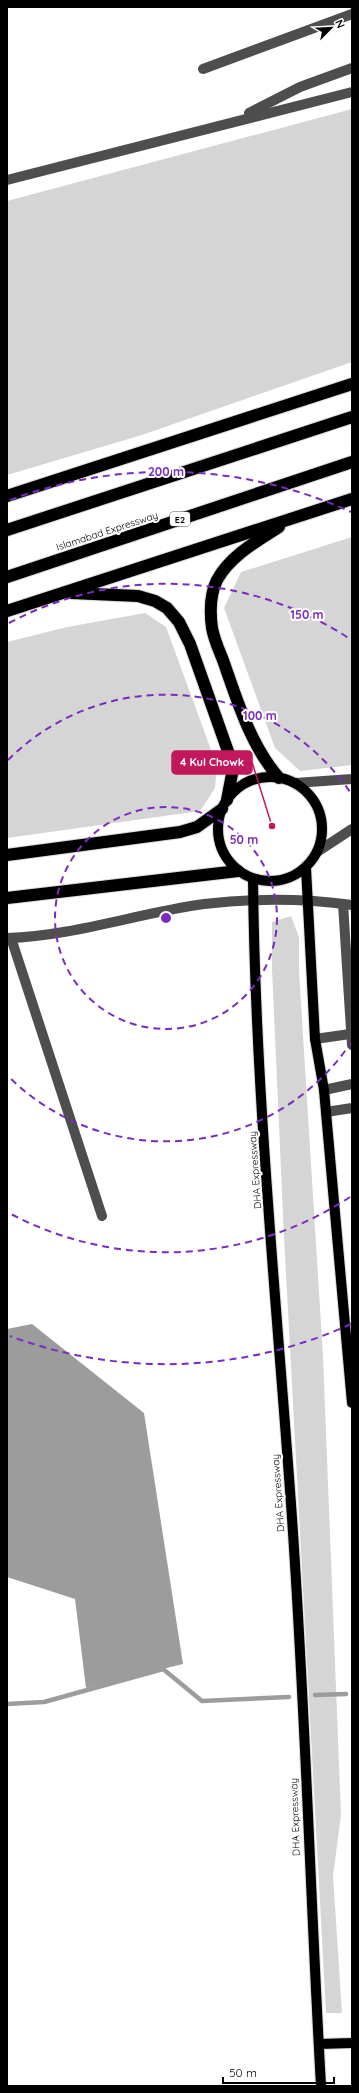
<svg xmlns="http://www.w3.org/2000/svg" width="359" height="2093" font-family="Quicksand,sans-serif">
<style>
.green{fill:#d5d5d5}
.water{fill:#9c9c9c}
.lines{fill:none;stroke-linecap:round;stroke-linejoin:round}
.stream{stroke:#9c9c9c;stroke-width:4.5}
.major-casing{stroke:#dbdbdb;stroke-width:12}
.highway-casing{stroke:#dbdbdb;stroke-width:14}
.minor{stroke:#4e4e4e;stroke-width:10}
.major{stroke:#000;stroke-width:10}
.highway{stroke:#000;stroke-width:12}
.ring{fill:none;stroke:#7b2cbf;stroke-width:2;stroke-dasharray:7 5}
.labels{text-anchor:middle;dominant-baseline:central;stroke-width:4;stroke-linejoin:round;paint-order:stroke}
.shield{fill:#fff;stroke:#4c4c4c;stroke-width:1}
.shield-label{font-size:9px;font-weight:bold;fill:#000}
.street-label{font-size:10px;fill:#000;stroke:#fff}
.centre{fill:#7b2cbf;stroke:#fff;stroke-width:2}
.ring-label{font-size:12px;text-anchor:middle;font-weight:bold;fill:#7b2cbf;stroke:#fff;stroke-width:4;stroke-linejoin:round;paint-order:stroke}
.leader{fill:none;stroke:#c2185b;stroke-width:1.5}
.callout-dot{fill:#c2185b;stroke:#fff;stroke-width:1.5}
.callout{fill:#c2185b;stroke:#c2185b;stroke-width:1.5}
.callout-label{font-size:11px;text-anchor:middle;font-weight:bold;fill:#fff}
</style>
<rect width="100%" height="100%" fill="#fff"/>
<g class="green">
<polygon points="352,109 352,362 142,435 7,475 7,201"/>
<polygon points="352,537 352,765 300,771 275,748 224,608 241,572"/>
<polygon points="145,613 166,627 217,766 215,788 200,811 7,838 7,642 67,627"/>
<polygon points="291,916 299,937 299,971 323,1356 341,1815 333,1876 342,2013 326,2013 284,1237 272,969 272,922"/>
</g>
<polygon class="water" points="32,1324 144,1413 183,1664 86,1688 75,1599 7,1577 7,1329"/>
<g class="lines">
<g class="stream">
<polyline points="315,1695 346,1694"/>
<polyline points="7,1704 44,1702 163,1669 202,1701 289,1697"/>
</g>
<g class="major-casing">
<g id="major">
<circle cx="270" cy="829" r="52"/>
<polyline points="306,868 315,1039 324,1090 352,1403"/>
<path d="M253 879C255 1087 276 1296 291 1504 305 1697 310 1892 321 2086"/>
<polyline points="319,2044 352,2043"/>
</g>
</g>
<g class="highway-casing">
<g id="highway">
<polyline points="7,496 352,384"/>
<path d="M279 527C257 541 230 556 217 580 210 594 210 613 212 628 214 640 220 652 224 663 238 703 251 746 279 778"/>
<polyline points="7,530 352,417"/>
<polyline points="7,577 352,462"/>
<polyline points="71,593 138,596 155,601 167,608 179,622 190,644 230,757 232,774 227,800"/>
<polyline points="7,611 352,499"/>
<polyline points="7,855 180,832 197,827 222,809"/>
<polyline points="7,898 238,871"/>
</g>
</g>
<g class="minor">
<polyline points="203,69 352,14"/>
<polyline points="249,113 300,87 352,68"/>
<polyline points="7,180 352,92"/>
<polyline points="295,783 352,779"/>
<polyline points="317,852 352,829"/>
<polyline points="343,904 352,1045"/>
<path d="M7 938C74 936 138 913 204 904 255 898 301 898 352 905"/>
<polyline points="11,938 102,1216"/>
<polyline points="315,1039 350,1034"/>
<polyline points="324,1090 352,1084"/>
<polyline points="326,1112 352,1108"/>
</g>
<use href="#major" class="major"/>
<use href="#highway" class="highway"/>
</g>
<g class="ring">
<circle cx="166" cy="918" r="111"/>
<path d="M352 1041A223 223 0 0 1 8 1076M8 760A223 223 0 0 1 352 795"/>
<path d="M350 1197A334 334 0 0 1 9 1213M9 623A334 334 0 0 1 350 639"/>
<path d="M351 1324A446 446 0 0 1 10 1336M10 500A446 446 0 0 1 351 512"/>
</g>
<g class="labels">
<rect class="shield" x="170" y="512" width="20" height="14" rx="3"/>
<g class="shield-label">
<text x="180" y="519">E2</text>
</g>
<g class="street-label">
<text transform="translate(107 531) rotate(-18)">Islamabad Expressway</text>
<text transform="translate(255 1170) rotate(-94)">DHA Expressway</text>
<text transform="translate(278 1493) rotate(-94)">DHA Expressway</text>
<text transform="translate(295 1817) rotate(-92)">DHA Expressway</text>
</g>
</g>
<circle cx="166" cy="918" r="6" class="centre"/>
<g class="ring-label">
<text x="166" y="476">200 m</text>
<text x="307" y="619">150 m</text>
<text x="260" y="720">100 m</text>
<text x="244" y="844">50 m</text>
</g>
<path class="leader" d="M272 826L252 762"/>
<circle class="callout-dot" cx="272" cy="826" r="4"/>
<rect class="callout" x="172" y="751" width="80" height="23" rx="4"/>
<g class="callout-label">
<text x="212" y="766">4 Kul Chowk</text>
</g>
<rect width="359" height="2093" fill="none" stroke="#000000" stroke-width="16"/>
<g transform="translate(331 28) rotate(66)" stroke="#ffffff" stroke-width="3" paint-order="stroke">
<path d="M0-3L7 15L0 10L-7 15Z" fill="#000000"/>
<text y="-6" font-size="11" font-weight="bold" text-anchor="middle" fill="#000000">N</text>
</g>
<path d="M223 2077v6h111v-6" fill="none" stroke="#000000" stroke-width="2"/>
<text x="229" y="2077" font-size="12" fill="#000000" stroke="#ffffff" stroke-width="3" paint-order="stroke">50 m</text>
</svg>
